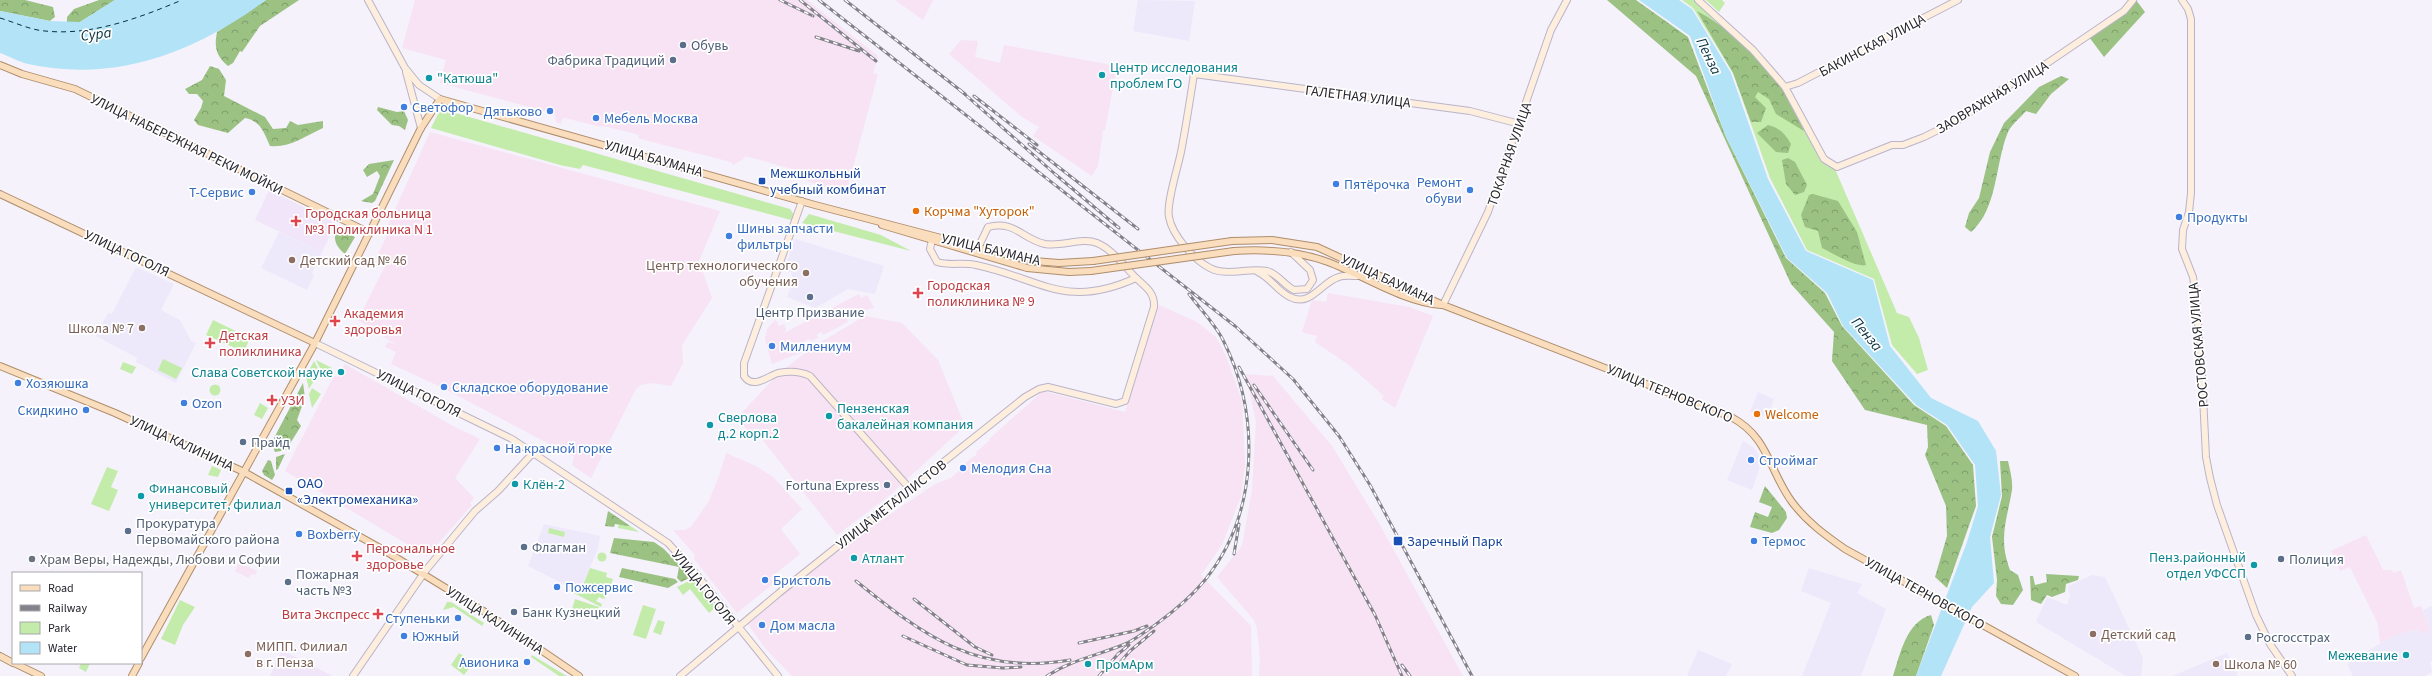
<svg xmlns="http://www.w3.org/2000/svg" width="2432" height="676" font-family="'Source Sans 3',sans-serif">
  <defs>
    <pattern id="forest-crowns" width="20" height="18" patternUnits="userSpaceOnUse"><rect width="20" height="18" fill="#9bc283"/><path d="M2 6a3 3 0 1 1 6 0M12 15a3 3 0 1 1 6 0" fill="none" stroke="#7e9d6c"/></pattern>
  </defs>
  <rect width="100%" height="100%" fill="#f5f2fc"/>
  <!-- built -->
  <g fill="#ede9fb">
    <path d="M1138,0L1195,1L1189,41L1133,31Z"/>
    <path d="M279,232L322,252L312,273L314,275L307,290L261,268Z"/>
    <path d="M795,239L884,266L875,294L848,289L815,308L787,297L793,281L791,272L784,270Z"/>
    <path d="M136,267L174,284L161,310L180,320L191,341L196,343L176,383L136,362L137,358L96,336L108,313L112,314Z"/>
    <path d="M1758,392L1774,399L1768,417L1750,412Z"/>
    <path d="M1743,441L1754,448L1760,458L1759,470L1752,490L1727,480Z"/>
    <path d="M544,524L600,536L598,549L579,592L528,566Z"/>
    <path d="M1809,568L1862,584L1857,593L1886,609L1861,676H1802L1831,603L1801,591Z"/>
    <path d="M2092,575L2105,577L2143,658L2141,676H2126L2036,622L2047,597L2067,605L2070,596L2068,586Z"/>
    <path d="M2432,606V661L2430,662L2432,672L2425,676H2353L2347,664L2365,652L2396,635L2419,629L2430,630L2423,610Z"/>
    <path d="M1698,650L1732,664L1726,676H1687Z"/>
    <path d="M2227,653L2238,676H2172Z"/>
  </g>
  <!-- industrial -->
  <g fill="#f7e3f3">
    <path d="M415,0H807L878,56L873,73L878,74L846,193L807,181L809,174L757,159L744,156L745,158L733,165L731,162L656,143L638,138L639,135L608,127L597,126L565,118L562,119L561,124L556,122L555,114L440,83L446,60L402,48Z"/>
    <path d="M895,0H933L923,20Z"/>
    <path d="M961,40L978,41L975,57L1000,63L1004,45L1117,66L1105,130H1103L1098,166L1092,176L1033,136L1039,127L1022,117L949,54Z"/>
    <path d="M430,132L720,211L699,261L712,298L682,345L683,363L671,386L653,383L641,385L636,389L591,478L572,465L574,457L445,389L391,364L396,352L385,347L388,342L396,345L358,320L387,262L377,257L391,226L388,225Z"/>
    <path d="M1328,293L1409,307L1433,316L1395,408L1382,399L1384,396L1349,365L1315,342L1317,336L1302,332L1312,300L1326,302Z"/>
    <path d="M859,294L861,298L867,295L874,308L862,311L847,319L848,322L823,335L822,332L817,334L818,338L811,341L809,339L804,341L807,347L800,353L772,364L765,339L767,329L774,321L776,320L779,326L784,324L786,330L784,333Z"/>
    <path d="M1159,305L1197,322L1216,337L1226,356L1242,401L1245,464L1241,496L1222,545L1201,575L1251,626L1252,676H792L765,648L747,623L851,541L935,484L951,478L960,470L959,468L977,454L976,452L990,440L989,439L1043,391L1125,412Z"/>
    <path d="M865,316L902,323L938,360L965,426L890,495L837,535L758,434L753,437L737,418L777,375L814,346Z"/>
    <path d="M345,364L453,426L480,439L455,478L474,498L470,503L472,505L427,556L285,471L334,376L337,377Z"/>
    <path d="M1246,374L1273,376L1332,446L1380,525L1463,676H1259L1260,659L1257,628L1254,620L1217,577L1242,546L1252,490L1256,422Z"/>
    <path d="M726,453L756,466L773,477L802,509L781,529L800,554L770,578L774,583L737,613L694,559L695,555L673,530H684L691,527L709,501L720,473Z"/>
    <path d="M2366,535L2383,570H2392L2393,573L2401,570L2414,608L2421,606L2430,630L2420,634L2418,629L2396,635L2380,643L2378,624L2350,567L2340,571L2331,551Z"/>
    <path d="M239,562L257,571L255,575L251,574L249,578L235,571Z"/>
  </g>
  <!-- medical -->
  <g fill="#f1e5f9">
    <path d="M269,190L336,223L322,252L255,220Z"/>
    <path d="M282,650L313,666L333,676H270Z"/>
  </g>
  <!-- green -->
  <g fill="#c3ebaa">
    <path d="M1682,0H1694L1756,57L1788,96L1820,160L1835,169L1897,313L1909,317L1919,338L1928,370L1917,374L1892,345L1874,279L1807,250L1770,178L1733,73L1693,8Z"/>
    <path d="M1706,0H1722L1725,3L1719,12Z"/>
    <path d="M445,110L790,209L794,215L791,220L583,165L580,169L560,165L431,128L439,112Z"/>
    <path d="M809,214L881,235L911,251L802,223Z"/>
    <path d="M213,320L250,338L244,352L206,335Z"/>
    <path d="M163,359L182,368L176,379L158,370Z"/>
    <path d="M316,360L332,368L329,374L321,370Z"/>
    <path d="M314,361L319,370L316,376L308,372Z"/>
    <path d="M123,362L136,367L132,374L120,369Z"/>
    <path d="M307,375L315,379L309,389L306,377Z"/>
    <circle cx="215" cy="390" r="5.5"/>
    <path d="M312,388L321,394L312,408L309,394Z"/>
    <path d="M260,403L268,408L262,419L254,415Z"/>
    <path d="M212,466L221,470L218,477L208,475Z"/>
    <path d="M107,467L118,471L111,487L118,490L109,511L91,504Z"/>
    <path d="M619,524L629,525L639,532L618,528Z"/>
    <path d="M549,528L565,532L564,537L548,533Z"/>
    <circle cx="602" cy="557" r="4.5"/>
    <path d="M590,568L607,573L606,577L613,579L611,585L604,583L602,589L609,591L604,599L599,597L596,601L602,604L601,607L570,591L571,588L580,592Z"/>
    <path d="M693,579L716,607L709,613L690,589L683,595L677,587Z"/>
    <path d="M575,599L599,607L595,617L572,609Z"/>
    <path d="M180,600L195,607L183,625L175,645L161,639Z"/>
    <path d="M447,602H451L484,623L482,626L454,607L443,610Z"/>
    <path d="M643,605L656,609L646,639L633,635Z"/>
    <path d="M658,620L665,622L661,635L653,632Z"/>
    <path d="M459,653L473,663L464,675L451,665Z"/>
    <path d="M532,655L565,675L567,676H559L531,657Z"/>
    <path d="M81,663H90L86,672L79,668Z"/>
  </g>
  <!-- forest -->
  <g fill="url(#forest-crowns)">
    <path d="M0,0H25L53,7L55,17L50,21L0,11Z"/>
    <path d="M99,0H115L80,22H67V17L74,9Z"/>
    <path d="M266,0H299L260,26L242,52L240,51L233,63L228,66C216,56 214,47 217,32Z"/>
    <path d="M1607,0H1636L1688,37L1726,137L1786,258L1825,293L1842,326L1914,405L1946,426L1973,465L1976,506L1947,588L1935,577L1947,536L1946,506L1925,455L1928,447L1927,425L1865,410L1832,361L1834,332L1791,284L1696,76Z"/>
    <path d="M2136,0L2145,12L2104,57L2089,37Z"/>
    <path d="M1697,11C1728,27 1766,62 1784,92C1792,105 1798,118 1804,131L1776,114L1769,99L1758,92L1755,97L1766,108L1761,122H1751L1733,73Z"/>
    <path d="M210,66L219,69L226,80L224,96L265,117L273,129L286,128L290,121L298,125L323,121V128C305,136 290,148 270,146C264,133 261,121 245,118L228,133L198,125L194,120L201,108L203,101L197,94H189L185,89L202,80Z"/>
    <path d="M2061,76L2069,79L2051,94L2036,114L2026,111C2021,117 2012,124 2008,132C1995,163 1998,209 1971,232L1965,227L1969,213L1979,198L1990,152L2004,123L2039,87Z"/>
    <path d="M378,107L397,112L404,111L408,120L405,130L399,126L392,125L377,110Z"/>
    <path d="M1768,125C1780,128 1785,134 1791,144L1788,153L1776,152L1757,133Z"/>
    <path d="M1788,158L1795,162L1807,185L1804,192L1795,195L1786,184L1782,160Z"/>
    <path d="M394,160L375,201L372,203L361,201L373,194L380,176L377,171L367,177L363,170L369,164Z"/>
    <path d="M1813,194L1838,201L1857,232L1866,265C1857,268 1832,253 1822,248L1818,231L1805,227L1801,215L1809,195Z"/>
    <path d="M338,228L355,237L345,254C337,248 331,238 338,228Z"/>
    <path d="M303,383L305,398L297,420L301,426L286,450L275,452L272,445L274,438Z"/>
    <path d="M285,454L278,469L276,470V457Z"/>
    <path d="M268,460L271,461L275,475L272,480L264,475L262,471Z"/>
    <path d="M2000,461H2008C2010,470 2013,481 2012,490C2007,520 1998,538 2010,570L2018,575L2023,590L2013,605L2001,604L1996,596L1997,580L1992,537L2002,496Z"/>
    <path d="M1765,486L1786,512L1787,518L1779,530L1772,533L1750,527L1755,512L1768,517L1772,507L1759,502Z"/>
    <path d="M608,511L629,525V526L615,524L614,527L605,526Z"/>
    <path d="M614,538L654,542L664,549L691,577L681,582L677,578L679,567L610,553Z"/>
    <path d="M622,568L675,579L678,582L668,588L619,577Z"/>
    <path d="M2046,574L2079,576L2078,580L2066,584L2065,592L2052,597L2047,595L2041,604L2031,600L2030,576H2033L2035,585L2047,582Z"/>
    <path d="M1931,615L1934,625L1916,676H1893C1900,655 1906,622 1931,615Z"/>
  </g>
  <!-- water -->
  <g fill="#b2e3f7">
    <path d="M115,0H266C195,52 117,83 28,64C19,62 9,56 0,53V11L50,21L80,22Z"/>
    <path d="M1639,0H1679L1692,9L1731,73L1768,179L1806,251L1873,280L1890,346L1931,398L1978,421L1996,451L2001,495L1990,537L1994,583L1972,607L1941,676H1916L1967,542L1978,506L1975,465L1947,425L1916,405L1843,326L1827,293L1787,258L1726,137L1690,36Z"/>
  </g>
  <g fill="none" stroke-linecap="round" stroke-linejoin="round">
    <!-- ferry -->
    <path stroke="#07313f" stroke-width="1" stroke-dasharray="5 4" stroke-linecap="butt" d="M0,18C14,22 30,30 45,31C92,36 139,18 182,0"/>
    <!-- secondary casing -->
    <g stroke="#bab4ca" stroke-width="8">
      <g id="secondary">
        <path d="M368,0L405,68L419,85L440,99"/>
        <path d="M1698,0L1753,50L1785,87L1824,159L1837,167L1892,145H1903L1924,137L1962,118L1996,93L2046,64L2124,11L2133,0"/>
        <path d="M2182,0L2188,9L2191,19V193L2189,212L2183,230L2182,249L2193,277L2196,297L2202,376L2206,457L2210,478L2217,505L2256,615L2270,644L2292,676"/>
        <path d="M406,72L421,128"/>
        <path d="M1785,87L1798,83L1958,0"/>
        <path d="M802,201L744,363V376C753,390 768,376 778,373C789,371 800,371 810,376L911,490"/>
        <path d="M978,248L988,227C1015,220 1022,239 1045,244C1062,247 1082,237 1097,243C1112,249 1125,267 1136,278"/>
        <path d="M1291,252L1310,270L1313,280L1307,289L1294,290C1284,285 1278,274 1267,271C1249,267 1227,277 1210,268C1194,260 1172,235 1169,217C1166,204 1178,167 1181,152C1186,126 1190,100 1194,74L1470,111L1520,124"/>
        <path d="M1258,272C1271,278 1277,291 1290,297C1311,308 1322,281 1339,277C1345,275 1352,276 1358,276"/>
        <path d="M1443,305L1488,212L1551,30L1567,0"/>
        <path d="M315,343L512,439L668,543L696,574L778,676"/>
        <path d="M353,676L426,570L475,511L498,491L533,453"/>
        <path d="M680,676L779,593L1025,397L1039,389L1048,387L1116,404L1125,401L1154,307C1155,293 1146,287 1136,278C1065,310 1042,279 976,265C963,262 950,266 937,262L930,249L932,240"/>
      </g>
    </g>
    <!-- primary casing -->
    <g stroke="#ae8e6d" stroke-width="8">
      <g id="primary">
        <path d="M0,65L22,74L75,89L370,233"/>
        <path d="M0,194L315,343"/>
        <path d="M882,225L1027,268L1069,272L1091,271"/>
        <path d="M1232,241L1272,240L1317,247L1443,305L1731,417C1769,437 1769,471 1792,502C1807,522 1825,535 1845,549L2075,676"/>
        <path d="M1234,251C1266,249 1298,251 1328,262C1363,275 1403,302 1441,305"/>
        <path d="M0,366L115,413L244,472L382,549L485,612L579,676"/>
        <path d="M0,656L13,663"/>
        <path d="M141,658L314,345L421,128L440,99L815,205L987,250L1034,261L1059,263L1093,261"/>
        <path d="M14,663L41,676"/>
        <path d="M132,676L139,663"/>
      </g>
    </g>
    <!-- secondary -->
    <use href="#secondary" stroke="#fdeedd" stroke-width="6"/>
    <!-- primary -->
    <use href="#primary" stroke="#faddbc" stroke-width="6"/>
    <!-- rail casing -->
    <g stroke="#83818a" stroke-width="3">
      <g id="rail">
        <path d="M780,0L813,16"/>
        <path d="M800,0L876,61"/>
        <path d="M819,0L1235,326L1293,379L1339,436L1370,485L1472,676"/>
        <path d="M845,0L965,94"/>
        <path d="M816,37L859,51"/>
        <path d="M960,90L1055,174L1119,228"/>
        <path d="M974,96L1037,145"/>
        <path d="M1029,144L1138,229"/>
        <path d="M1239,367L1375,615L1402,676"/>
        <path d="M1254,385L1313,470"/>
        <path d="M1234,554L1239,524"/>
        <path d="M856,581C924,636 977,676 1070,660"/>
        <path d="M914,599L975,647L992,655"/>
        <path d="M903,636L967,665L1003,668L1021,667"/>
        <path d="M1079,643L1134,631L1147,626"/>
        <path d="M1402,665L1410,676"/>
        <path d="M1116,667L1130,651L1154,631"/>
        <path d="M1047,676C1071,660 1099,655 1125,644C1135,640 1146,631 1155,625C1173,612 1191,597 1205,580C1259,513 1261,415 1223,340C1215,324 1200,309 1189,294"/>
        <path d="M1099,676L1118,654L1129,645"/>
      </g>
    </g>
    <!-- rail -->
    <use href="#rail" stroke="#fff" stroke-width="1.5" stroke-dasharray="4.5" stroke-linecap="butt"/>
    <!-- primary-bridge casing -->
    <g stroke="#ae8e6d" stroke-width="8" stroke-linecap="butt">
      <g id="primary-bridge">
        <path d="M1093,261L1232,241"/>
        <path d="M1091,271L1234,251"/>
      </g>
    </g>
    <!-- primary-bridge -->
    <use href="#primary-bridge" stroke="#faddbc" stroke-width="6"/>
  </g>
  <!-- markers -->
  <g fill="#5c6f8a" stroke="#fff" stroke-width="1.5">
    <circle cx="683" cy="45" r="4"/>
    <circle cx="673" cy="60" r="4"/>
    <circle cx="810" cy="297" r="4"/>
    <circle cx="243" cy="442" r="4"/>
    <circle cx="887" cy="485" r="4"/>
    <circle cx="128" cy="531" r="4"/>
    <circle cx="524" cy="547" r="4"/>
    <circle cx="2281" cy="559" r="4"/>
    <circle cx="288" cy="582" r="4"/>
    <circle cx="514" cy="612" r="4"/>
    <circle cx="2248" cy="637" r="4"/>
  </g>
  <g fill="#0f9aa8" stroke="#fff" stroke-width="1.5">
    <circle cx="1102" cy="75" r="4"/>
    <circle cx="429" cy="78" r="4"/>
    <circle cx="341" cy="372" r="4"/>
    <circle cx="829" cy="416" r="4"/>
    <circle cx="710" cy="425" r="4"/>
    <circle cx="515" cy="484" r="4"/>
    <circle cx="141" cy="496" r="4"/>
    <circle cx="854" cy="558" r="4"/>
    <circle cx="2254" cy="565" r="4"/>
    <circle cx="2406" cy="655" r="4"/>
    <circle cx="1088" cy="664" r="4"/>
  </g>
  <g fill="#3f7fe0" stroke="#fff" stroke-width="1.5">
    <circle cx="404" cy="107" r="4"/>
    <circle cx="550" cy="111" r="4"/>
    <circle cx="596" cy="118" r="4"/>
    <circle cx="1336" cy="184" r="4"/>
    <circle cx="1470" cy="190" r="4"/>
    <circle cx="252" cy="192" r="4"/>
    <circle cx="2179" cy="217" r="4"/>
    <circle cx="729" cy="236" r="4"/>
    <circle cx="772" cy="346" r="4"/>
    <circle cx="18" cy="383" r="4"/>
    <circle cx="444" cy="387" r="4"/>
    <circle cx="184" cy="403" r="4"/>
    <circle cx="86" cy="410" r="4"/>
    <circle cx="497" cy="448" r="4"/>
    <circle cx="1751" cy="460" r="4"/>
    <circle cx="963" cy="468" r="4"/>
    <circle cx="299" cy="534" r="4"/>
    <circle cx="1754" cy="541" r="4"/>
    <circle cx="765" cy="580" r="4"/>
    <circle cx="557" cy="587" r="4"/>
    <circle cx="458" cy="618" r="4"/>
    <circle cx="762" cy="625" r="4"/>
    <circle cx="404" cy="636" r="4"/>
    <circle cx="527" cy="662" r="4"/>
  </g>
  <g fill="#1a4fb4" stroke="#fff" stroke-width="1.5">
    <rect x="758" y="177" width="8" height="8" rx="2"/>
    <rect x="285" y="487" width="8" height="8" rx="2"/>
    <rect x="1393" y="536" width="10" height="10" rx="2"/>
  </g>
  <g fill="#e8710a" stroke="#fff" stroke-width="1.5">
    <circle cx="916" cy="211" r="4"/>
    <circle cx="1757" cy="414" r="4"/>
  </g>
  <g fill="#e0444e" stroke="#fff" stroke-width="1.5">
    <path d="M294 215h4v4h4v4h-4v4h-4v-4h-4v-4h4z"/>
    <path d="M916 287h4v4h4v4h-4v4h-4v-4h-4v-4h4z"/>
    <path d="M333 315h4v4h4v4h-4v4h-4v-4h-4v-4h4z"/>
    <path d="M208 337h4v4h4v4h-4v4h-4v-4h-4v-4h4z"/>
    <path d="M270 394h4v4h4v4h-4v4h-4v-4h-4v-4h4z"/>
    <path d="M355 550h4v4h4v4h-4v4h-4v-4h-4v-4h4z"/>
    <path d="M376 608h4v4h4v4h-4v4h-4v-4h-4v-4h4z"/>
  </g>
  <g fill="#8d6e63" stroke="#fff" stroke-width="1.5">
    <circle cx="292" cy="260" r="4"/>
    <circle cx="806" cy="273" r="4"/>
    <circle cx="142" cy="328" r="4"/>
    <circle cx="2093" cy="634" r="4"/>
    <circle cx="248" cy="654" r="4"/>
    <circle cx="2216" cy="664" r="4"/>
  </g>
  <circle fill="#6b7280" stroke="#fff" stroke-width="1.5" cx="32" cy="559" r="4"/>
  <g text-anchor="middle" stroke-width="3.5" stroke-linejoin="round" paint-order="stroke">
    <!-- service labels -->
    <g font-size="14" fill="#4e5e75" stroke="#fff" text-anchor="start">
      <text x="691" y="50">Обувь</text>
      <text x="665" y="65" text-anchor="end">Фабрика Традиций</text>
      <text x="810" y="317" text-anchor="middle">Центр Призвание</text>
      <text x="251" y="447">Прайд</text>
      <text x="879" y="490" text-anchor="end">Fortuna Express</text>
      <text x="136" y="528">Прокуратура<tspan x="136" dy="16">Первомайского района</tspan></text>
      <text x="532" y="552">Флагман</text>
      <text x="2289" y="564">Полиция</text>
      <text x="296" y="579">Пожарная<tspan x="296" dy="16">часть №3</tspan></text>
      <text x="522" y="617">Банк Кузнецкий</text>
      <text x="2256" y="642">Росгосстрах</text>
    </g>
    <!-- street labels -->
    <g font-size="14" fill="#27252d" stroke="#fff">
      <text transform="translate(1872 45) rotate(-28)" y="5">БАКИНСКАЯ УЛИЦА</text>
      <text transform="translate(1358 96) rotate(7)" y="5">ГАЛЕТНАЯ УЛИЦА</text>
      <text transform="translate(1992 97) rotate(-31)" y="5">ЗАОВРАЖНАЯ УЛИЦА</text>
      <text transform="translate(187 144) rotate(26)" y="5">УЛИЦА НАБЕРЕЖНАЯ РЕКИ МОЙКИ</text>
      <text transform="translate(1509 154) rotate(-71)" y="5">ТОКАРНАЯ УЛИЦА</text>
      <text transform="translate(654 158) rotate(16)" y="5">УЛИЦА БАУМАНА</text>
      <text transform="translate(991 249) rotate(13)" y="5">УЛИЦА БАУМАНА</text>
      <text transform="translate(127 253) rotate(25)" y="5">УЛИЦА ГОГОЛЯ</text>
      <text transform="translate(1388 279) rotate(25)" y="5">УЛИЦА БАУМАНА</text>
      <text transform="translate(2198 345) rotate(-95)" y="5">РОСТОВСКАЯ УЛИЦА</text>
      <text transform="translate(419 393) rotate(26)" y="5">УЛИЦА ГОГОЛЯ</text>
      <text transform="translate(1670 393) rotate(22)" y="5">УЛИЦА ТЕРНОВСКОГО</text>
      <text transform="translate(182 443) rotate(25)" y="5">УЛИЦА КАЛИНИНА</text>
      <text transform="translate(891 504) rotate(-38)" y="5">УЛИЦА МЕТАЛЛИСТОВ</text>
      <text transform="translate(704 587) rotate(51)" y="5">УЛИЦА ГОГОЛЯ</text>
      <text transform="translate(1925 593) rotate(29)" y="5">УЛИЦА ТЕРНОВСКОГО</text>
      <text transform="translate(495 620) rotate(33)" y="5">УЛИЦА КАЛИНИНА</text>
    </g>
    <!-- culture labels -->
    <g font-size="14" fill="#0d838f" stroke="#fff" text-anchor="start">
      <text x="1110" y="72">Центр исследования<tspan x="1110" dy="16">проблем ГО</tspan></text>
      <text x="437" y="83">"Катюша"</text>
      <text x="333" y="377" text-anchor="end">Слава Советской науке</text>
      <text x="837" y="413">Пензенская<tspan x="837" dy="16">бакалейная компания</tspan></text>
      <text x="718" y="422">Сверлова<tspan x="718" dy="16">д.2 корп.2</tspan></text>
      <text x="523" y="489">Клён-2</text>
      <text x="149" y="493">Финансовый<tspan x="149" dy="16">университет, филиал</tspan></text>
      <text x="2246" y="562" text-anchor="end">Пенз.районный<tspan x="2246" dy="16">отдел УФССП</tspan></text>
      <text x="862" y="563">Атлант</text>
      <text x="2398" y="660" text-anchor="end">Межевание</text>
      <text x="1096" y="669">ПромАрм</text>
    </g>
    <!-- shop labels -->
    <g font-size="14" fill="#366cbe" stroke="#fff" text-anchor="start">
      <text x="412" y="112">Светофор</text>
      <text x="542" y="116" text-anchor="end">Дятьково</text>
      <text x="604" y="123">Мебель Москва</text>
      <text x="1462" y="187" text-anchor="end">Ремонт<tspan x="1462" dy="16">обуви</tspan></text>
      <text x="1344" y="189">Пятёрочка</text>
      <text x="244" y="197" text-anchor="end">Т-Сервис</text>
      <text x="2187" y="222">Продукты</text>
      <text x="737" y="233">Шины запчасти<tspan x="737" dy="16">фильтры</tspan></text>
      <text x="780" y="351">Миллениум</text>
      <text x="26" y="388">Хозяюшка</text>
      <text x="452" y="392">Складское оборудование</text>
      <text x="192" y="408">Ozon</text>
      <text x="78" y="415" text-anchor="end">Скидкино</text>
      <text x="505" y="453">На красной горке</text>
      <text x="1759" y="465">Строймаг</text>
      <text x="971" y="473">Мелодия Сна</text>
      <text x="307" y="539">Boxberry</text>
      <text x="1762" y="546">Термос</text>
      <text x="773" y="585">Бристоль</text>
      <text x="565" y="592">Пожсервис</text>
      <text x="450" y="623" text-anchor="end">Ступеньки</text>
      <text x="770" y="630">Дом масла</text>
      <text x="412" y="641">Южный</text>
      <text x="519" y="667" text-anchor="end">Авионика</text>
    </g>
    <!-- transit labels -->
    <g font-size="14" fill="#164399" stroke="#fff" text-anchor="start">
      <text x="770" y="178">Межшкольный<tspan x="770" dy="16">учебный комбинат</tspan></text>
      <text x="297" y="488">ОАО<tspan x="297" dy="16">«Электромеханика»</tspan></text>
      <text x="1407" y="546">Заречный Парк</text>
    </g>
    <!-- food labels -->
    <g font-size="14" fill="#c56008" stroke="#fff" text-anchor="start">
      <text x="924" y="216">Корчма "Хуторок"</text>
      <text x="1765" y="419">Welcome</text>
    </g>
    <!-- health labels -->
    <g font-size="14" fill="#be3a42" stroke="#fff" text-anchor="start">
      <text x="305" y="218">Городская больница<tspan x="305" dy="16">№3 Поликлиника N 1</tspan></text>
      <text x="927" y="290">Городская<tspan x="927" dy="16">поликлиника № 9</tspan></text>
      <text x="344" y="318">Академия<tspan x="344" dy="16">здоровья</tspan></text>
      <text x="219" y="340">Детская<tspan x="219" dy="16">поликлиника</tspan></text>
      <text x="281" y="405">УЗИ</text>
      <text x="366" y="553">Персональное<tspan x="366" dy="16">здоровье</tspan></text>
      <text x="370" y="619" text-anchor="end">Вита Экспресс</text>
    </g>
    <!-- education labels -->
    <g font-size="14" fill="#785e54" stroke="#fff" text-anchor="start">
      <text x="300" y="265">Детский сад № 46</text>
      <text x="798" y="270" text-anchor="end">Центр технологического<tspan x="798" dy="16">обучения</tspan></text>
      <text x="134" y="333" text-anchor="end">Школа № 7</text>
      <text x="2101" y="639">Детский сад</text>
      <text x="256" y="651">МИПП. Филиал<tspan x="256" dy="16">в г. Пенза</tspan></text>
      <text x="2224" y="669">Школа № 60</text>
    </g>
    <!-- worship labels -->
    <g font-size="14" fill="#5b616d" stroke="#fff" text-anchor="start">
      <text x="40" y="564">Храм Веры, Надежды, Любови и Софии</text>
    </g>
    <!-- water labels -->
    <g font-size="15" font-style="italic" fill="#07313f" stroke="#fff">
      <text transform="translate(96 34) rotate(-7)" y="5">Сура</text>
      <text transform="translate(1709 56) rotate(64)" y="5">Пенза</text>
      <text transform="translate(1867 334) rotate(50)" y="5">Пенза</text>
    </g>
  </g>
  <!-- legend -->
  <rect x="12" y="572" width="130" height="92" fill="#ffffff" stroke="#a9a8ab"/>
  <rect x="20" y="585" width="20" height="6" fill="#faddbc" stroke="#a9a8ab"/>
  <text x="48" y="592" font-size="12" fill="#27252d">Road</text>
  <rect x="20" y="605" width="20" height="6" fill="#83818a" stroke="#a9a8ab"/>
  <text x="48" y="612" font-size="12" fill="#27252d">Railway</text>
  <rect x="20" y="622" width="20" height="12" fill="#c3ebaa" stroke="#a9a8ab"/>
  <text x="48" y="632" font-size="12" fill="#27252d">Park</text>
  <rect x="20" y="642" width="20" height="12" fill="#b2e3f7" stroke="#a9a8ab"/>
  <text x="48" y="652" font-size="12" fill="#27252d">Water</text>
</svg>
